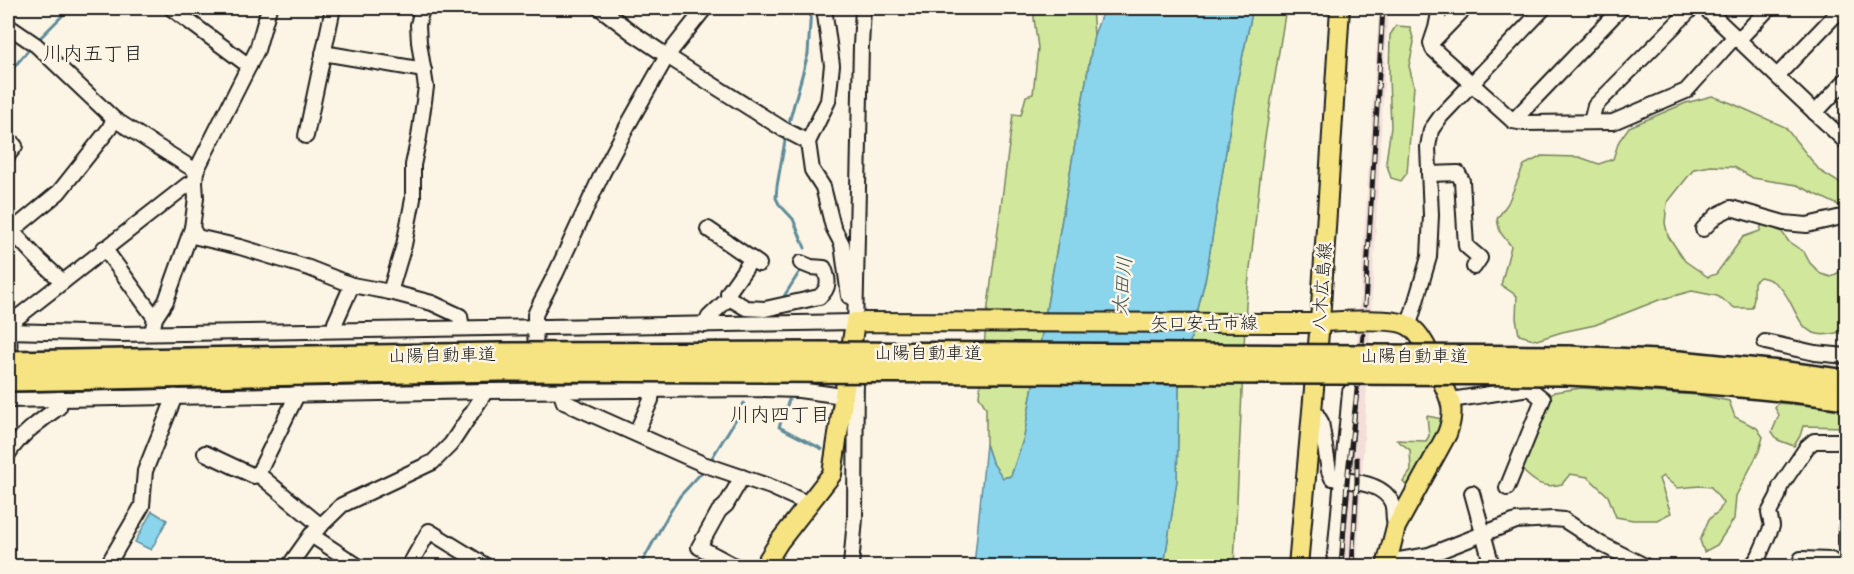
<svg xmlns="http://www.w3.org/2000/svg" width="1854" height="574" font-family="Kalam,'Klee One',sans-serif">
  <rect width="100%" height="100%" fill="#fcf5e5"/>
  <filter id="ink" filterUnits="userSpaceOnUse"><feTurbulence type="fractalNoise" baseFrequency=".0167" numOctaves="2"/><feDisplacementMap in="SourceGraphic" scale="12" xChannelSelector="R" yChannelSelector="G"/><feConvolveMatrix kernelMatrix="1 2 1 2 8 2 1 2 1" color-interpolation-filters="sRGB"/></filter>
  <g filter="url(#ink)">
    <!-- built -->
    <path fill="#f3deda" d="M1379,8H1388L1357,566H1336L1354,392Z"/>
    <!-- green -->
    <g fill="#d1e79c" stroke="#76825c" stroke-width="1.5">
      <path d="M1035,8H1092L1094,35L1024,437L1011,476L1002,478L992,462L986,444V408L979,396L988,306L1013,114L1021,115L1026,96L1033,94L1038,48L1034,18Z"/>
      <path d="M1253,8H1286L1264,144L1246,304L1234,566H1164L1177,480L1179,387L1206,276L1237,82Z"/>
      <path d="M1396,26L1410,27L1414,42L1409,66L1414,86L1407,173L1401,181L1391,178L1386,162L1391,127L1389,78L1390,35Z"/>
      <path d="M1712,96L1731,103L1785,127L1820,171L1843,185L1846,190V204L1840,206L1797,185L1753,178L1734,167L1711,166L1694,169L1667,203L1665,223L1668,236L1685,261L1708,277L1716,274L1743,237L1760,231L1762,222L1782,232L1789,242L1804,252L1810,263L1821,274L1831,277L1841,271C1847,258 1842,251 1846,240V330C1836,333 1824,337 1814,333C1791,325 1794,282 1760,277L1754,282V298L1752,308H1735L1717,296L1692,291L1659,300L1595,325L1562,332L1537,340L1519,335L1516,318L1517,296L1501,285L1511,246L1500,232L1497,219L1508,203L1524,165L1542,156L1579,157L1599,164L1613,159L1619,141L1629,127L1686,103Z"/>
      <path d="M1581,388L1699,395L1729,401L1735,417L1757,428L1763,437L1759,451L1736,496L1734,519L1717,545L1704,552L1700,540L1709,519L1719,511L1723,503L1711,487L1700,486L1677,488L1663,476L1659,479L1671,513L1657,520H1633L1616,517L1608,496L1588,477L1570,474L1562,484C1543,489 1535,483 1521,469L1544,403L1554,392Z"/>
      <path d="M1778,403L1813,406L1846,411V427L1803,426L1800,436L1794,446L1778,440L1772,432L1779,415L1775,408Z"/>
      <path d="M1427,416L1443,419V425L1410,490L1403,482L1411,471L1410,450L1397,440L1426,441L1429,436Z"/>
    </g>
    <!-- water -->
    <g fill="#8bd5ec" stroke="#5f8b99" stroke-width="1.5">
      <path d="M1104,8H1253L1237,82L1206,276L1179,387L1177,480L1164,566H974L986,444L992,462L1003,478L1011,476L1024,437L1094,35Z"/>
      <path d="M152,511L167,520L151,550L135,542Z"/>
    </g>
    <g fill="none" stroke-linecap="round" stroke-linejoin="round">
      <!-- stream -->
      <g stroke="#5f8b99" stroke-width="3">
        <path d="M38,40L70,8"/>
        <path d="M8,74L31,47"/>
        <path d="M788,126L808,54L811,8"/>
        <path d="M786,135L777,186L776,198L779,204L793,219L805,248"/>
        <path d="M781,301L802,268"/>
        <path d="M789,400L779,427L822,449"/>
        <path d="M710,461L736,419L744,403"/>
        <path d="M640,566L667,517L680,496L704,470"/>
      </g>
      <!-- minor casing -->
      <g stroke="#1c1c1c" stroke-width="18">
        <g id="minor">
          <path d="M171,8L249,66"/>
          <path d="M600,8L634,34L667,56L783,129L808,142"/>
          <path d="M824,8L832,65L828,101L808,142L812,170L823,187L833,227L842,244L849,296"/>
          <path d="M1440,8L1436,28L1431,43L1433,49L1513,121L1524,123L1613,122L1686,91L1730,42L1744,34L1769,8"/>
          <path d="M1705,8L1846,142"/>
          <path d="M8,26L36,45L114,119L196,171"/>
          <path d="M1434,40L1465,8"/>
          <path d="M323,53L424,70"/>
          <path d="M1777,76L1842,8"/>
          <path d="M1815,113L1846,80"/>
          <path d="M1513,121L1621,8"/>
          <path d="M1591,122L1595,106L1692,8"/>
          <path d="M306,136L333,8"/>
          <path d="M8,138L15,146L8,155"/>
          <path d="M1429,174L1458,173L1462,181L1466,246L1480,258L1474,267"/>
          <path d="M8,227L40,261L63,282"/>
          <path d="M192,228L197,237L240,247L309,268L352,285L390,292L432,303L460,316L462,328"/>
          <path d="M708,229L759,264"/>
          <path d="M1703,229L1717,215L1731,208L1784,223L1807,225L1846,216"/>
          <path d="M8,234L59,192L109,129L114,119"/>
          <path d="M104,248L155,318"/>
          <path d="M390,292L404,245L413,199V165L419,137L426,87L419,42L418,25L422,8"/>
          <path d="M729,298L728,293L752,259"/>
          <path d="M705,325L709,317L729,298L746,308L765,309L819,297C830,288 829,280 824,268L811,267L801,263"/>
          <path d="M1409,325L1429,257L1431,215L1428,147L1431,130L1441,116L1544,8"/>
          <path d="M335,330V323L352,285"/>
          <path d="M8,331L120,334L855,322"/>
          <path d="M855,331L861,46L863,8"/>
          <path d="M152,333L155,318L166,301L192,228L196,198L195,182L196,171L257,50L269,8"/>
          <path d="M1765,342L1815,353L1846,356"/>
          <path d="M536,362L535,315L540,304L556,273L602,174L629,123L667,56L705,8"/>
          <path d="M10,370L9,324L187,185L195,182"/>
          <path d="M560,391L564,402L703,464L771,487L809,504"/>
          <path d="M296,393L295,399L258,474L321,526"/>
          <path d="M8,400L486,391L764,389L799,390L843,396"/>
          <path d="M1451,400L1529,388L1543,399L1507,488"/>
          <path d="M1312,407L1321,422L1329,471L1332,478C1352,482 1383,482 1392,503C1395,511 1392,519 1396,527"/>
          <path d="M636,433L651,400L653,382"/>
          <path d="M205,453L254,476L258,474"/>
          <path d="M8,454C21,434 40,421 59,407L61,398"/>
          <path d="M1472,493L1492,566"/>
          <path d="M1846,529V543"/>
          <path d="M311,535L358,566"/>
          <path d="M1801,559L1831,560L1837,566"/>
          <path d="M1387,562L1429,555L1516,521L1553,519L1564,520L1601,544L1645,566"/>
          <path d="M107,566L142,506L145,471L175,396"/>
          <path d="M289,566L311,535L342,505L433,462L451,444L486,391"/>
          <path d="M409,566L429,531L486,566"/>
          <path d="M735,566L699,547L719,511L726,505L742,477"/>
          <path d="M851,566L855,518L856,365"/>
          <path d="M1334,566L1350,392"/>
          <path d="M1752,566L1759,556L1772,526L1769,513L1778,496L1780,487L1807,447L1814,441H1846"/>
        </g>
      </g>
      <!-- major casing -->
      <g stroke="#1c1c1c" stroke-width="22">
        <g id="major">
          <path d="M764,566L779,542L832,474L855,322L1307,323C1327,322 1394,316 1409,326C1424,335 1433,362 1440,377C1451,400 1456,410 1447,434L1396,527L1386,566"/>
          <path d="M1298,566L1320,322L1340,8"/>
        </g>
      </g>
      <!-- highway casing -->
      <g stroke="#1c1c1c" stroke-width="26">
        <g id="highway">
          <path d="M1568,357L1679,362L1779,372L1846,381"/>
          <path d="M1567,374C1661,379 1753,385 1846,398"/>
        </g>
      </g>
      <!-- minor -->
      <use href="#minor" stroke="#fcf5e5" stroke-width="14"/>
      <!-- major -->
      <use href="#major" stroke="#f6e381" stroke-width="18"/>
      <!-- highway -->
      <use href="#highway" stroke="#f6e381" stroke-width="21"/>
      <!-- rail casing -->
      <g stroke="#1c1c1c" stroke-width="5">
        <g id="rail">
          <path d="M1365,305L1383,8"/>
          <path d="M1341,566L1347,482L1363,335"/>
          <path d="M1352,566L1357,482V459"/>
        </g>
      </g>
      <!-- rail -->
      <use href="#rail" stroke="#fcf5e5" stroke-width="3" stroke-dasharray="9" stroke-linecap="butt"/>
      <!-- highway-bridge casing -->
      <g stroke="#1c1c1c" stroke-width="26" stroke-linecap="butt">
        <g id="highway-bridge">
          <path d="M8,362L501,354L816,353L1568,357"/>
          <path d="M8,380L501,370L1567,374"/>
        </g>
      </g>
      <!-- highway-bridge -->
      <use href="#highway-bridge" stroke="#f6e381" stroke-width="21"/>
    </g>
  </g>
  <g text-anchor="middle" stroke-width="5" stroke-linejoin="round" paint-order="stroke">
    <!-- street labels -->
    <g font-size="18" fill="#1c1c1c" stroke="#fcf5e5">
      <text transform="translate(1322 287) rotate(-86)" y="6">八木広島線</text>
      <text x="1204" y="329">矢口安古市線</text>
      <text x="928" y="359">山陽自動車道</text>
      <text transform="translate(442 355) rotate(-1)" y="6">山陽自動車道</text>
      <text x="1414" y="362">山陽自動車道</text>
    </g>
    <!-- neighbourhood labels -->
    <g font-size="20" fill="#1c1c1c" stroke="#fcf5e5">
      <text x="93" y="60">川内五丁目</text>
      <text x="780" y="421">川内四丁目</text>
    </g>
    <!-- water labels -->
    <g font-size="20" font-style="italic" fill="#3d545a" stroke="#fcf5e5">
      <text transform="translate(1122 286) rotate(-85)" y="7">太田川</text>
    </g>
  </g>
  <!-- margin -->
  <rect width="1854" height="574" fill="none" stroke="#fcf5e5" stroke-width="30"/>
  <rect x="15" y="15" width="1824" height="544" fill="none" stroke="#1c1c1c" stroke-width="2" filter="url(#ink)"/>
</svg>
